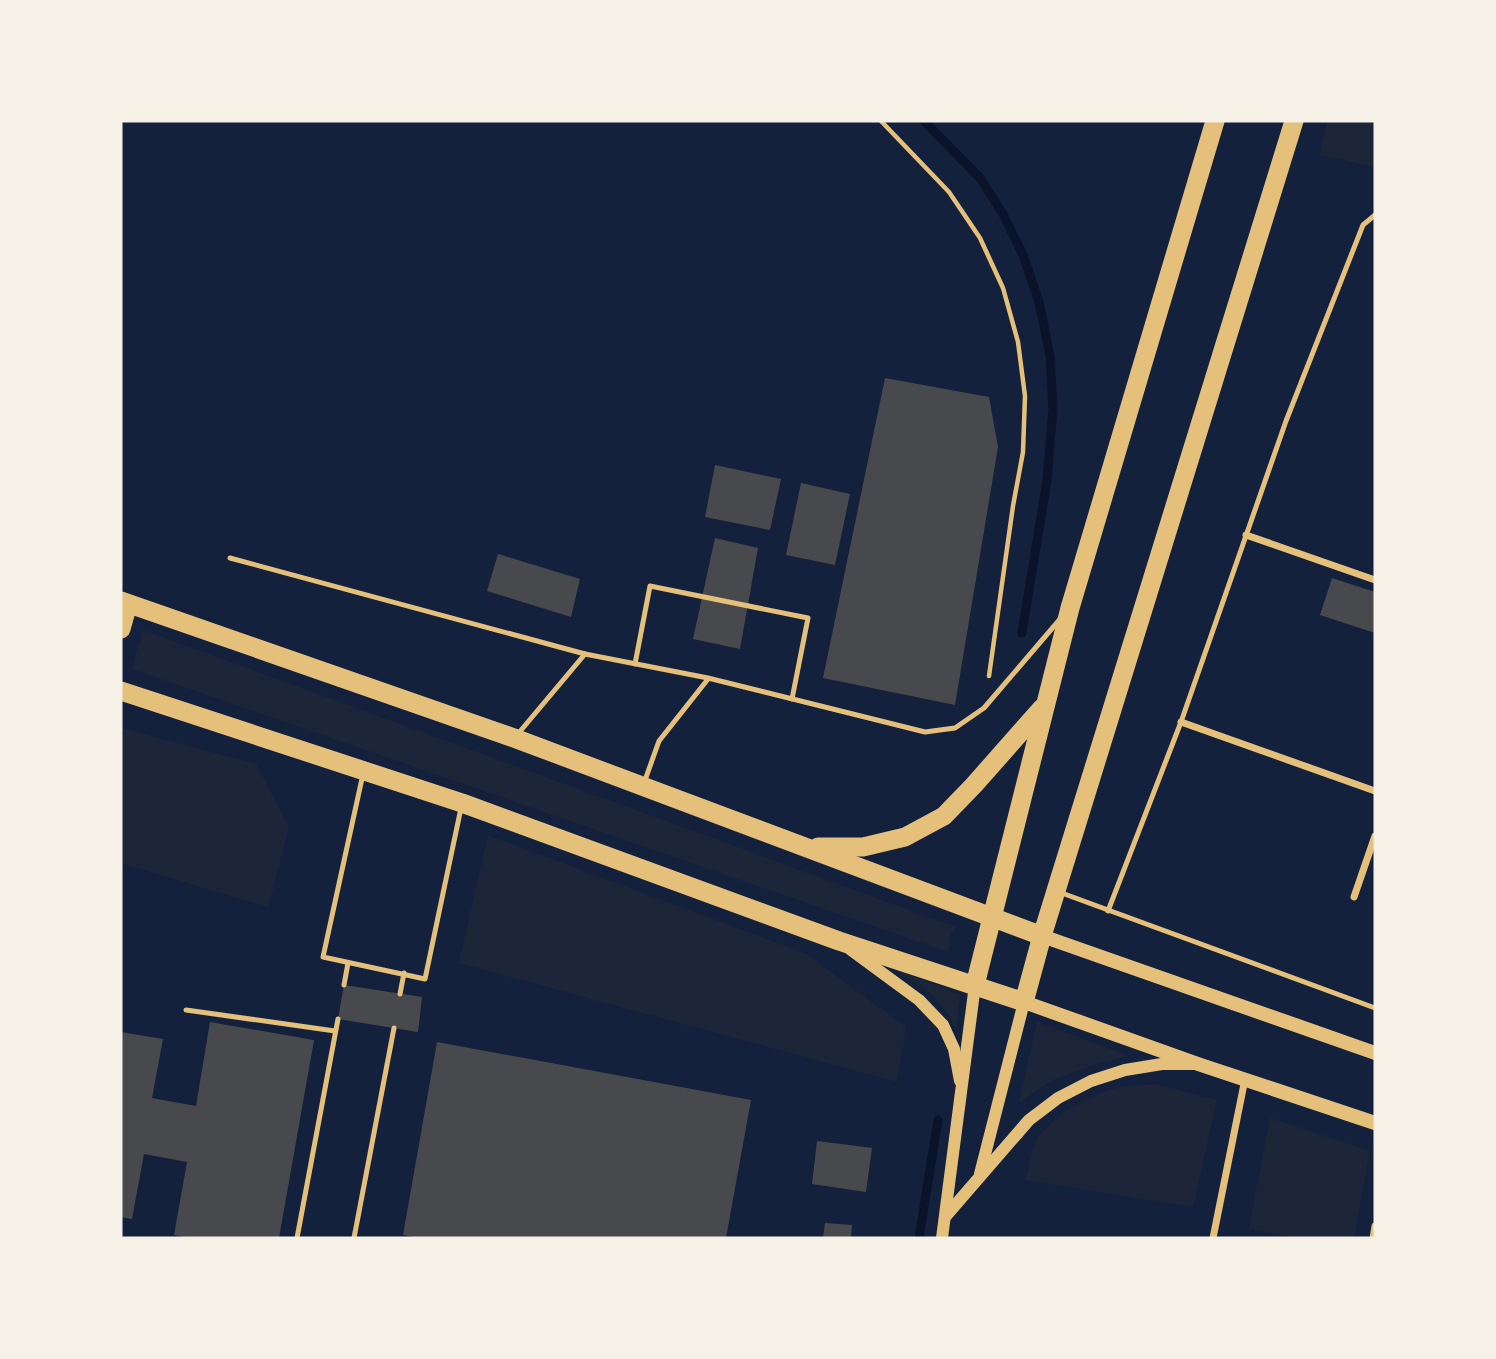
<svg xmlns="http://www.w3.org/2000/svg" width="1496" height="1359" font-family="Lato,sans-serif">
  <rect width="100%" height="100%" fill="#14213d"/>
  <!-- green -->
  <g fill="#1d2539">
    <path d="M1328,121H1375V167L1319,155Z"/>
    <path d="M143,630L956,927L951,934L948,952L132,669Z"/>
    <path d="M121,728L256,764L289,827L268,907L121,863Z"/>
    <path d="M488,835L807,954L906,1027L897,1082L459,963Z"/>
    <path d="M892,968L960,995L956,1031C946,1000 919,984 892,968Z"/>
    <path d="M1037,1022H1038L1129,1056L1096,1064L1052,1080L1019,1103Z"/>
    <path d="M1156,1084L1217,1100L1193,1207L1025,1180C1029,1168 1032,1147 1038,1138C1059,1110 1094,1091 1128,1086C1137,1084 1146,1085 1156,1084Z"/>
    <path d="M1270,1118L1370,1151L1354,1238H1298L1249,1229Z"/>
  </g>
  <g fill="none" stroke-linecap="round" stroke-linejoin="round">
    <!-- stream -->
    <g stroke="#0b132b" stroke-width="9">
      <path d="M924,121L980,178L1003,214L1023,255L1039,302L1050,356L1053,409L1047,480L1022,633"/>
      <path d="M919,1238L938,1120"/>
    </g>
  </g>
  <!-- building -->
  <g fill="#48494c">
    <path d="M885,378L989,397L998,447L955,705L823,678Z"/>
    <path d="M715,465L781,479L770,530L705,517Z"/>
    <path d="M801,483L850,494L835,565L786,555Z"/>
    <path d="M715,538L758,548L740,649L693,639Z"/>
    <path d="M498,554L580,579L571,617L487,591Z"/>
    <path d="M1332,578L1375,592V633L1320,615Z"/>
    <path d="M344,985L422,997L418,1032L338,1019Z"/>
    <path d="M210,1022L314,1040L279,1238H191L174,1235L187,1162L144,1154L132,1219L121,1217V1032L163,1039L152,1098L196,1106Z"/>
    <path d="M437,1042L751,1100L726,1238H419L403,1235Z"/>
    <path d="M817,1141L872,1148L866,1192L812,1184Z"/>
    <path d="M825,1223L852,1225L851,1238H823Z"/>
  </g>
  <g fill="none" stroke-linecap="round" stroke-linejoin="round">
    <!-- path -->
    <path stroke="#e5c07b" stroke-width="4.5" d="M881,121L949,192L980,238L1003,288L1018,342L1025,396L1023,452L1013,506L989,676"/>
    <!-- service -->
    <g stroke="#e5c07b" stroke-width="5">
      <path d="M230,558L585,654L708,678L925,732L955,728L984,708L1061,618"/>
      <path d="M635,664L650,586L808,618L792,699"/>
      <path d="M517,735L585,654"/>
      <path d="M363,774L323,957L425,979L461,808"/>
      <path d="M644,783L659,741L708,679"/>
      <path d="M1059,892L1375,1008"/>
      <path d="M1108,911L1181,722L1286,421L1363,225L1375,215"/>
      <path d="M344,985L348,963"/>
      <path d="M400,994L404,973"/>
      <path d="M186,1010L335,1031"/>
      <path d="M297,1238L338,1019"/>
      <path d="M354,1238L394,1028"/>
    </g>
    <!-- minor -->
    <g stroke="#e5c07b" stroke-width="7">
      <path d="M1246,535L1375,580"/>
      <path d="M1181,722L1375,791"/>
      <path d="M1354,897L1375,836"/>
      <path d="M1213,1238L1245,1079"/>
      <path d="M1373,1238L1375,1226"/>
    </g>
    <!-- tertiary -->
    <g stroke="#e5c07b" stroke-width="12">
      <path d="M851,950L919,1000L943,1025L954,1049L960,1081"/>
      <path d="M980,1174L1024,1002"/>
      <path d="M945,1217L1029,1120L1058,1098L1091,1081L1125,1070L1162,1064H1195"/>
      <path d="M942,1238L975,985"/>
    </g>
    <!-- secondary -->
    <g stroke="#e5c07b" stroke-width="14">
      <path d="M1042,936L1375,1053"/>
      <path d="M1024,1002L1198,1064L1375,1123"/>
    </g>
    <!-- trunk -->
    <g stroke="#e5c07b" stroke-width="19">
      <path d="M121,601L514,738L1042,936"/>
      <path d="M121,629L128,604"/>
      <path d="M121,691L462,803L839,941L1024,1002L1042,936L1294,121"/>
      <path d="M818,847H863L905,837L944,816L974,785L1042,708"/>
      <path d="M975,985L1070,608L1215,121"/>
    </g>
  </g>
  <!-- border -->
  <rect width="1496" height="1359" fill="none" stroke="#f6f1e7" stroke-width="245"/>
</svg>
